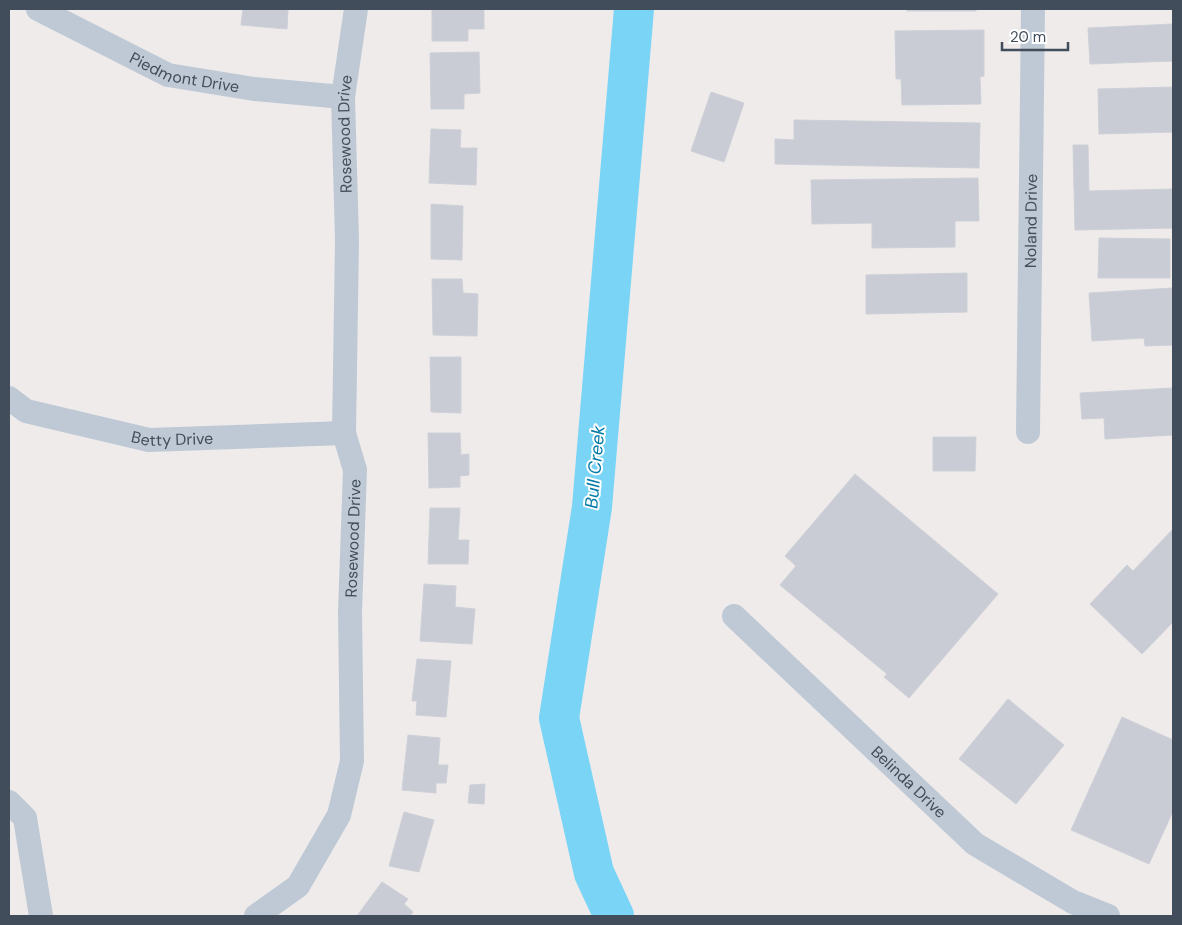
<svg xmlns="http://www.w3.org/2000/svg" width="1182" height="925" font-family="'DM Sans',sans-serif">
  <rect width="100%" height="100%" fill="#eeebea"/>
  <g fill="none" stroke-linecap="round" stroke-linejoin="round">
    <!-- river -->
    <path stroke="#79d4f6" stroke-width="40" d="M614,916L594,873L559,718L592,507L634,9"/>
  </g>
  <!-- building -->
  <g fill="#c9ccd4" stroke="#ced0d8">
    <path d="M243,9H288L287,29L241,25Z"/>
    <path d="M432,9H484V29H468V41H432Z"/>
    <rect x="907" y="9" width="69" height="2"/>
    <path d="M1173,24V61L1090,64L1088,28Z"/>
    <path d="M984,30V76L980,77L981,104L902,105L901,79H896L895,31Z"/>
    <path d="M479,52L480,93L464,94V109H431L430,53Z"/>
    <path d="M1173,87V132L1099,134L1098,89Z"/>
    <path d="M711,92L744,103L724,162L691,151Z"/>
    <path d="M794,120L980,123L979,168L775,164V139L794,140Z"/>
    <path d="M431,129L461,130L460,148H477L476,185L429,183Z"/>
    <path d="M1073,145H1088L1089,191L1173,189V228L1075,230Z"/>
    <path d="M978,178L979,221H955V247L872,248V223L812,224L811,180Z"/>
    <path d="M431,204L463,206L462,260L431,259Z"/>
    <path d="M1099,238L1170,239V278H1098Z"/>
    <path d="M967,273V312L866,314V275Z"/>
    <path d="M432,279H462L463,293L478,294L477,336L433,335Z"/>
    <path d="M1173,288V345L1145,346L1144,338L1092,341L1089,293Z"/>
    <path d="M430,357H461V413L431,412Z"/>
    <path d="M1173,388V435L1105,439L1104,418L1082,419L1080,393Z"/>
    <path d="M428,433H460L461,455L469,454V475L460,476V487L429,488Z"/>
    <path d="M933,437H976L975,471H933Z"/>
    <path d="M855,474L998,594L909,698L884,677L887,674L780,585L796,566L785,556Z"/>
    <path d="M430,508H460L458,540H469L468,564H428Z"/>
    <path d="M1173,529V622L1142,654L1090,604L1127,565L1133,571Z"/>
    <path d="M424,584L456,586L455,607L475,609L472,644L420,641Z"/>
    <path d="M417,659L451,661L446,717L416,715L417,701H412Z"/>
    <path d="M1008,699L1064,745L1016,804L959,759Z"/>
    <path d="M1122,717L1173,740V811L1149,864L1071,830Z"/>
    <path d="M408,735L440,738L438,765H448L446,783H436V793L402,790Z"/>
    <path d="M485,784L484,804L468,803L470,785Z"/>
    <path d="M404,812L434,820L419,872L389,866Z"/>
    <path d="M382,882L408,899L404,904L413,912L410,916H357Z"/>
  </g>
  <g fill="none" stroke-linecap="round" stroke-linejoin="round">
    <!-- minor -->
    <g stroke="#bfc9d5" stroke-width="24">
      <path id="s1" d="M38,9L168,75L254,89L343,97"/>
      <path id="s2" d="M9,398L26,411L149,440L344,433"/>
      <path id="s3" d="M1028,432L1033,9"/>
      <path id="s4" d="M734,616L975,844L1073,902L1108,916"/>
      <path d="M9,802L25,818L41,916"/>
      <path id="s5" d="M256,916L298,886L339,815L352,761L350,612L355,470L344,433L347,241L343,97L356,9"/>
    </g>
  </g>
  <g text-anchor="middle" stroke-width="4" stroke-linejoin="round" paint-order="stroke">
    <!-- street labels -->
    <g font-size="16" fill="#414d5a" stroke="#fff">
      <text dy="6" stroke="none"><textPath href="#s1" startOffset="161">Piedmont Drive</textPath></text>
      <text dy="6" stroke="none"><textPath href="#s5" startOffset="818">Rosewood Drive</textPath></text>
      <text dy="6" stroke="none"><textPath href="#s3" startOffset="211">Noland Drive</textPath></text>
      <text dy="6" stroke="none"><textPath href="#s2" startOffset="171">Betty Drive</textPath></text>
      <text dy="6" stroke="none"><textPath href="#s5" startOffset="412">Rosewood Drive</textPath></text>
      <text dy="6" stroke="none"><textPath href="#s4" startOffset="241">Belinda Drive</textPath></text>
    </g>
    <!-- water labels -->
    <g font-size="18" font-style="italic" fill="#017aa7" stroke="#fff">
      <text transform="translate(595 467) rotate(-85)" y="6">Bull Creek</text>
    </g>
  </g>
  <!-- border -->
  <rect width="1182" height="925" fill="none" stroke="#414d5a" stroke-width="20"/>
  <!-- scale -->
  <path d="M1002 42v8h66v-8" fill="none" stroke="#414d5a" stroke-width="2.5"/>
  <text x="1010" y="42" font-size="15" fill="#414d5a" stroke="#ffffff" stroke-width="4" paint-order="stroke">20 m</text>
</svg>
